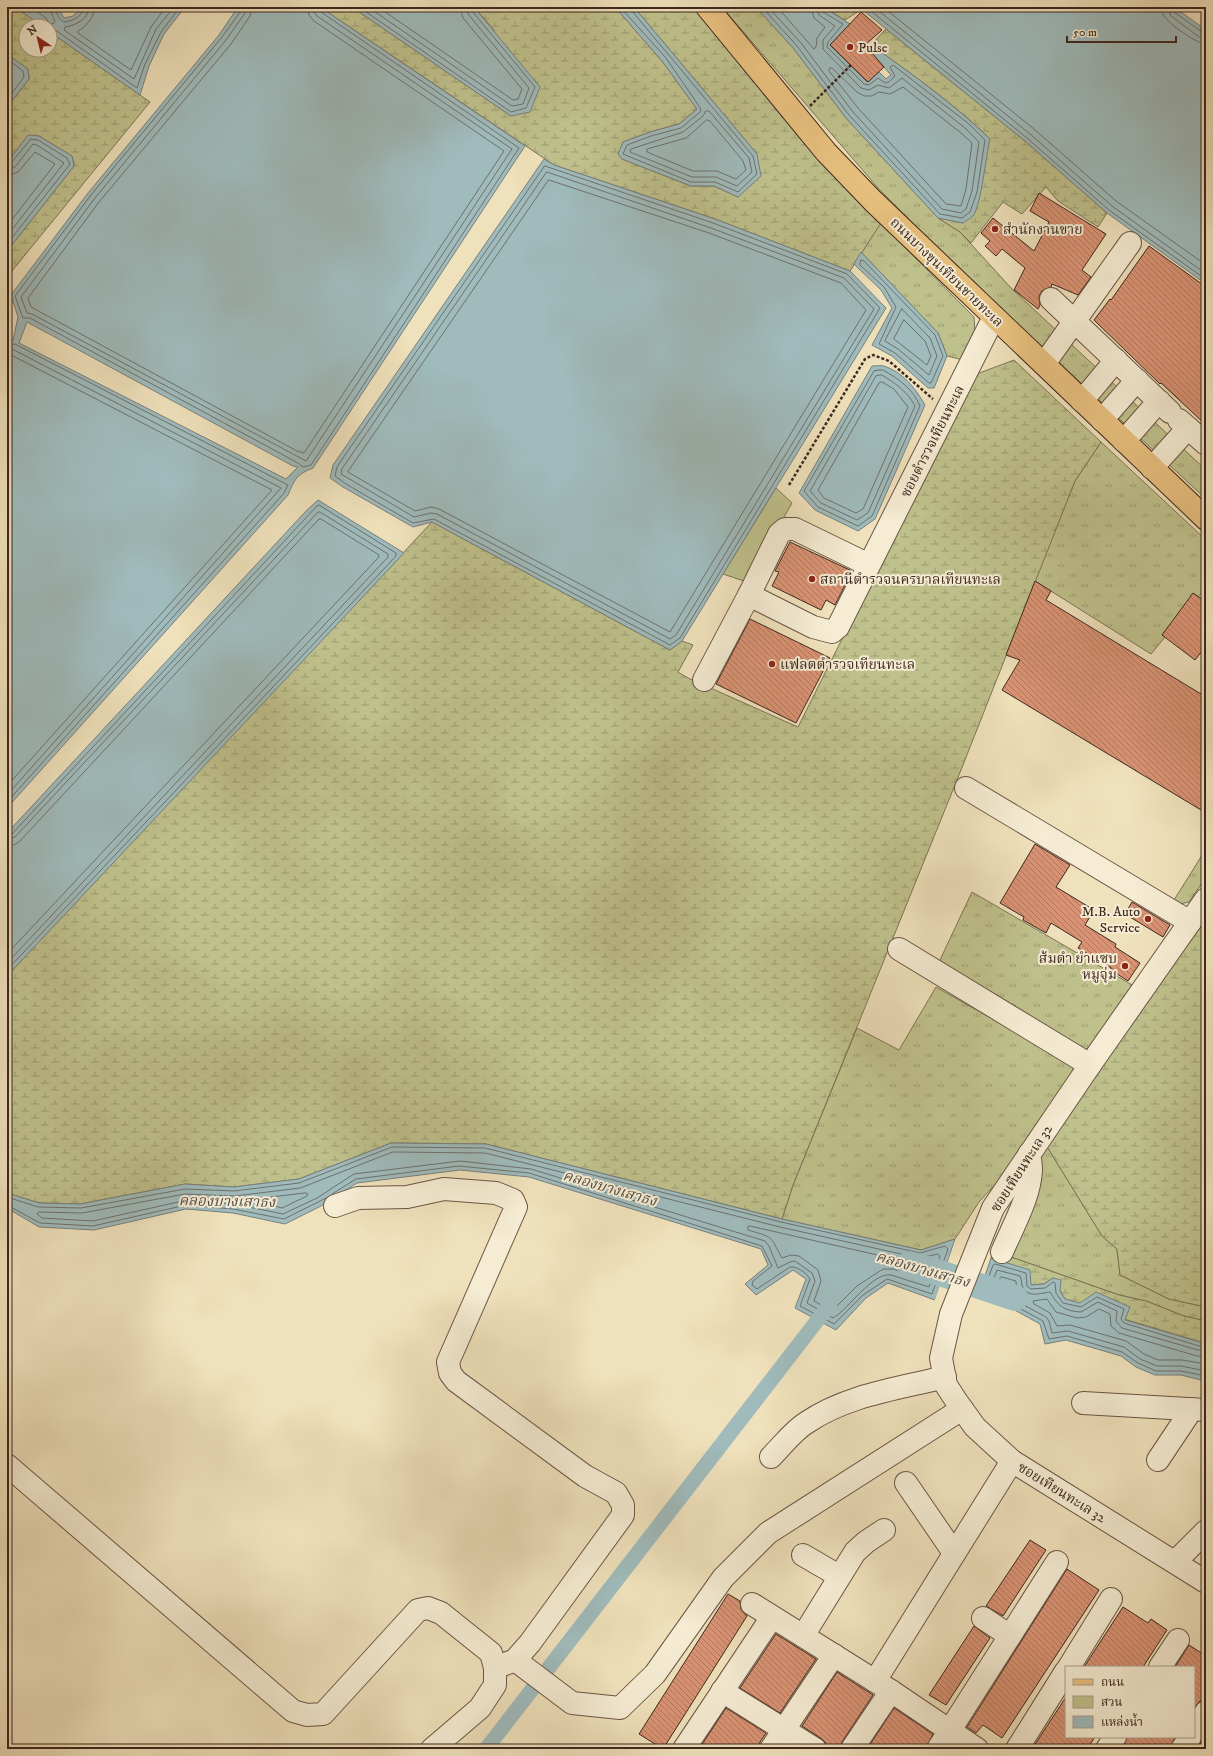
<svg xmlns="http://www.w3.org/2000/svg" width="1213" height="1756" font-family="'IM FELL DW Pica','Noto Serif Thai',serif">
  <defs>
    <pattern id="grass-tufts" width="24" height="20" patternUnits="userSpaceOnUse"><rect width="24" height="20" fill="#bfc18c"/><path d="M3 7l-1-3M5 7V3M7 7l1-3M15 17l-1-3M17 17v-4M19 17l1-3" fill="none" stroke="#9c9d72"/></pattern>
    <pattern id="wetland-marsh" width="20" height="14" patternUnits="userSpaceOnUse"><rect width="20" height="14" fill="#bfc18c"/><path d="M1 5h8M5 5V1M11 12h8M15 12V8" fill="none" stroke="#9c9d72"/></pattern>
    <pattern id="building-back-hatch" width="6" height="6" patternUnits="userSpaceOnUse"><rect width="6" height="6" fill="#d99374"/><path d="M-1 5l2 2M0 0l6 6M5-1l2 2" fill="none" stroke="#b1785f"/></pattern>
  </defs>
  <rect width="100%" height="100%" fill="#efe1bb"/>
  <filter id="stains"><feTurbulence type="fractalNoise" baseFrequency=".005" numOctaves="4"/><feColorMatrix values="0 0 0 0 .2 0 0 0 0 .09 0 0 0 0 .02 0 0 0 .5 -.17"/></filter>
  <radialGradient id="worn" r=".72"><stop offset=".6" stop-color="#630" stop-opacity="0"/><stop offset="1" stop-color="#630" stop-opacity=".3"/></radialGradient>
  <!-- grass -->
  <g fill="url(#grass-tufts)" stroke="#7e7456">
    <path d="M722,7H756L794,49L846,118L938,218L960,232L1012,289L1206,470V499L957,268L878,188Z"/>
    <path d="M881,223L974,317L975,333L963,360L947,356L938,333L861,252Z"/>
    <path d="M1101,442L1206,540V594L1203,591L1151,654L1035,581L1075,481Z"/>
    <path d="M1206,849V877L1189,902L1180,904L1174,900Z"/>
    <path d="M972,892L1134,986L1095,1042L1084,1051L939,962Z"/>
    <path d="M936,987L1072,1064L1074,1072L1012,1166L979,1202L955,1239L921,1250L782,1219L793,1185L857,1028L899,1050Z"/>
    <path d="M1046,1145L1102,1236L1117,1249L1120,1275L1169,1299L1206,1307V1321L1184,1316L1146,1301L1119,1295L994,1251Z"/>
  </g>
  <!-- wetland -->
  <g fill="url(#wetland-marsh)" stroke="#7e7456">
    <path d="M7,7H15L42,26H26V50H50V32L150,102L7,277V251L74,166L72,156L39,136H28L7,163V107L29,79L28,69L7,54Z"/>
    <path d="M320,7H352L511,116L494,30L474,7H615L662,61L697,109L679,124L650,132L623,142L619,154L622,159L691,186H714L738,197L757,154L634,7H700L881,223L850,271L715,219L554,165Z"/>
    <path d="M823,7H859L862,9L845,20Z"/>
    <path d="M886,29L1025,141L1107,213L1098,227L1058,201L1046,187L1022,214L1003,202L971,243L960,232L938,218L963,223L985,157L990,139C954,104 912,74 871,45Z"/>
    <path d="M1014,360L1101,442L1075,481L961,770L793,1185L782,1219L486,1144L391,1143L299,1179L234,1187L185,1184L80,1204L39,1203L7,1193V976L432,522L670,650L682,641L693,645L678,672L688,678L798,727L974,375Z"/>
    <path d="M1206,919V1307L1169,1299L1120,1275L1117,1249L1102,1236L1046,1145Z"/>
    <path d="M994,1251L1119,1295L1146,1301L1184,1316L1206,1321V1339L1201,1342L1124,1319L1065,1299L1053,1278L1044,1284L1031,1285L991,1258Z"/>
  </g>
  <!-- green -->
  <path fill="#bfc18c" stroke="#7e7456" d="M776,488L792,503L747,582L723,574Z"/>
  <!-- water -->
  <g fill="#9fbbbc" stroke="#78807d" fill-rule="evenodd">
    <path d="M15,7H61L59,9L64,18L73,16L81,7H185L164,34L149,66L140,95L50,32V26H42Z"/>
    <path d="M238,7H320L525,146L313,468C297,474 294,480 288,495L7,808V342L13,340L18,317L11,295L88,193L219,35ZM27,322L293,466L298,467L286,479L19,343Z"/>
    <path d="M352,7H474L540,87L530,112L511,116Z"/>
    <path d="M615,7H634L757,154L761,176L738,197L714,186H691L622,159L618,154L623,142L650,132L679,124L697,109L662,61Z"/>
    <path d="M756,7H823L850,24L830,45L867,82L879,72L886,79L891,75L868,49L871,45C912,74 954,104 990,139C986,155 981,206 973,216C970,219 966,221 963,223L938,218L846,118L794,49Z"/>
    <path d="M859,7H1174L1206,30V278L1203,282L1107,213L1025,141Z"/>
    <path d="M7,54L28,69L29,79L7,107Z"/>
    <path d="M28,135L39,136L72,156L74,166L7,251V163Z"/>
    <path d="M544,159L554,165L715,219L850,271L886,308L682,641L670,650L432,522L413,527L343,487L330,478L333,465Z"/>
    <path d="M861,252L938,333L947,356L934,388H928L892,356L872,345L892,308L881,290L854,264Z"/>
    <path d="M872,366C876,366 881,365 884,366C903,372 916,389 925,405L875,519L858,531L815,510L799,493Z"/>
    <path d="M318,500L404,553L7,976V833L306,511Z"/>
    <path d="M391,1143L486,1144L782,1219L921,1250L955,1239L935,1300L888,1283L866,1298L836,1330L795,1308L806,1279L793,1270L756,1295L745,1284L768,1265L761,1249L529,1177L460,1170L357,1183L321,1206L285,1224L233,1213L186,1209L94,1230L39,1227L7,1208V1193L39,1203L80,1204L185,1184L234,1187L299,1179Z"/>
    <path d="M991,1258L1030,1270L1031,1285L1044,1284L1053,1278L1061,1280L1060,1291L1065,1299L1080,1303L1096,1292L1130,1307L1125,1320L1200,1342L1206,1339V1378L1201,1380L1181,1375H1155L1136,1367L1121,1356L1066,1340L1045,1344L1040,1324L980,1291Z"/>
  </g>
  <!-- pier -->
  <path fill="#efe1bb" d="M956,1238L957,1240L936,1300L934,1302Z"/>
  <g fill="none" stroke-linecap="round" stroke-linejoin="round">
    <!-- shore -->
    <g stroke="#6e716e" stroke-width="1">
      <path d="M31,7L46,18L49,23L53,24L55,21L51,12L50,7"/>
      <path d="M56,7C55,12 59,20 64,22C73,21 82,17 84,7"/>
      <path d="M89,7C88,20 76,25 65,27L64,30L134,79L156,29L174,7"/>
      <path d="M95,7C94,17 87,26 78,31V33L131,70L151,27L166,7"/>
      <path d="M241,7V11L222,37L91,195L15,296L23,318H30L298,463L303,467L311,465L519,148L321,12L318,7"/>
      <path d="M246,7L245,13L226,40L95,198L21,297L27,313L32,314L306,461L512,149L317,16L314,12L313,7"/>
      <path d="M252,7L250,16L231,44L99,202L28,298L31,307L297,451L304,453L504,151L314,21L309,15L307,7"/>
      <path d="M359,7L511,112L526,108L535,87L472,11L471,7"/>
      <path d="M368,7L512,106L523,104L529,88L468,14L466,7"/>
      <path d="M378,7L513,100L518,99L522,89L463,18L460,7"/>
      <path d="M620,7L666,58L701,109L700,112L681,128L651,136L627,145L623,154L691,182H715L738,192L757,174L753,156L632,11L631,7"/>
      <path d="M762,7L797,46L849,115L940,214L962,218L970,212L977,192L985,140L969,124L893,65L890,67L895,76L889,82L885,83L878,78L869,85L864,84L827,47L828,42L843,24L823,12L822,7"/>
      <path d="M768,7L801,43L853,112L942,209L961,213L966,209L972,191L979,142L965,128L902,78L889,88L878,85L869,90L861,88L823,49V40L835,26L819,15L817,7"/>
      <path d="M777,7L814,49L816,47L817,38L825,27L814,18L811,7"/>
      <path d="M866,7L1027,138L1109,210L1201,276H1206"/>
      <path d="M874,7L1030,134L1112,206L1202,271H1206"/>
      <path d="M883,7L1034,129L1116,201L1206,265"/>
      <path d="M1161,7C1162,10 1162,13 1164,16C1169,24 1197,44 1206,44"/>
      <path d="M1167,7L1171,16L1199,37L1206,38"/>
      <path d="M1173,7L1174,12L1202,32L1206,33"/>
      <path d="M50,29H54L137,88L145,64L161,32L180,7"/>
      <path d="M7,59L23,71L24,77L7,100"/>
      <path d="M830,68H832L857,92L864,96H872L879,92L890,94L903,87L961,133L972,143L966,189L961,206L946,204L858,108L829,71Z"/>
      <path d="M706,111H709L749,158L752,172L737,186L716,177H692L630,152L631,149L683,132L703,116Z"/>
      <path d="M707,120L710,121L743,161L746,170L736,179L717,171H693L647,152V149L686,138Z"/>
      <path d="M7,165L11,163L31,139L38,140L67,158L70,164L7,244"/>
      <path d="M545,166L713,223L847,274L880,308L680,638L670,645L434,519L413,523L346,484L335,476L337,467Z"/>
      <path d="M7,170L15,167L33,144L37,145L64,163L7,236"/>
      <path d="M547,172L711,228L844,278L874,309L676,635L670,639L437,514L431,513L414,517L341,474L342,469Z"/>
      <path d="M7,176L18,172L35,152L55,164L7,226"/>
      <path d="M549,180L709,233L841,283L866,310L670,632L439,509L431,507L415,511L348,472Z"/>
      <path d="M861,260L864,261L935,335L943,356L931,383H929L895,353L879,344L896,307L884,287L860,265Z"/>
      <path d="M902,309L930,338L937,356L929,375L898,349L885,341Z"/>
      <path d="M904,320L925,341L931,356L927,365L894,339Z"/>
      <path d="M7,345L15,344L288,485L284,493L7,802"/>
      <path d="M7,350H14L281,488L7,795"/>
      <path d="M7,356H13L272,490L7,786"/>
      <path d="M883,370C899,379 913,389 920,406L872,516L858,526L818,507L804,491L874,371Z"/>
      <path d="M882,375C895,383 908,392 915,406L868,513L857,520L821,503L810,491L876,376Z"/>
      <path d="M882,382L894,389L908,407L863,509L856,513L824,498L818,490L879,383Z"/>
      <path d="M7,835L12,834L317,506L319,505L396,553V556L7,970"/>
      <path d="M7,840L15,837L318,512H320L388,554V557L7,963"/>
      <path d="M7,846L14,845L20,841L319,519H321L379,555L378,558L7,954"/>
      <path d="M393,1152L485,1153L780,1227L919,1258L938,1254L940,1256L929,1287L891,1275C872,1272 848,1310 833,1318L807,1303L815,1281L812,1273L795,1261L790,1262L778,1268L769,1246L765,1241L531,1169L460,1161L354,1174L317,1198L283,1214L234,1204L187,1200L93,1221L42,1218L37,1214L39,1212L82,1213L185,1194L235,1196L300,1188Z"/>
      <path d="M306,1193L308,1194L307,1196L282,1208L257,1201L258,1199Z"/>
      <path d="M7,1197L38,1207L81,1208L185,1189L234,1191L299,1183L392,1147L485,1148L781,1222L920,1253L945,1246L948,1249L932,1294L887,1279L863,1295L834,1324L800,1306L810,1279C807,1273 797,1266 790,1267L757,1289L752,1285L753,1281L772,1266L762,1246L529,1173L459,1166L356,1179L332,1194"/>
      <path d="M7,1205L40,1223L93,1226L186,1205L233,1209L284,1219L326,1198"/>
      <path d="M750,1226L917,1264L929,1263L930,1266L924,1280L893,1269H883L857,1286L832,1311L814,1301L821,1281L818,1270L799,1256L791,1255L782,1258C769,1235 775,1238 748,1230V1227Z"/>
      <path d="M1002,1277L1016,1281L1017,1293L1015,1294L999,1285L1000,1278Z"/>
      <path d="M1206,1344L1199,1346L1124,1323L1121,1319L1124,1309L1097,1297L1081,1307L1063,1303L1056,1293L1055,1283L1053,1282L1045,1288L1031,1289L1027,1286L1026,1273L995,1264L993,1265L985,1288L986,1290L1043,1321L1049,1339L1067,1336L1122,1352L1138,1363L1156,1371H1181L1201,1375H1206"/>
      <path d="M1206,1349L1198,1350L1122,1328L1116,1321L1117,1311L1098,1302L1081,1312C1064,1311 1058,1306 1050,1292C1042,1293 1028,1298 1023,1288C1021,1284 1022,1280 1020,1276L997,1270L991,1286L992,1288L1046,1317L1049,1321L1052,1333L1068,1331L1124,1347L1140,1359L1157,1366H1181L1201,1370H1206"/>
      <path d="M1206,1356H1197L1119,1333L1111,1326L1110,1314L1099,1309L1086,1317L1077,1318L1056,1312L1047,1299L1033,1301L1034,1304L1050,1313L1057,1326L1070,1325L1126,1341L1144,1354L1158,1360H1182L1206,1364"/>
    </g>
    <!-- canal -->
    <path stroke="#9fbbbc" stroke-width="15" d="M486,1749L830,1304"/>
    <!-- river -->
    <path stroke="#9fbbbc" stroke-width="26" d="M909,1264L940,1273L1015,1298"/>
  </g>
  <!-- building -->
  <g fill="url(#building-back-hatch)" stroke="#3d271f">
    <path d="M861,12L882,30L865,45L884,67L868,82L830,45Z"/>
    <path d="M1039,193L1106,234L1082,270L1091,277L1078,295L1052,284L1051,287L1042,291L1039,296L1040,305L1038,309L1014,290L1025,268L1002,249L996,256L985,246L990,241L981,233L993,218L1034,251L1049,222L1030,211Z"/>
    <path d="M1149,246L1206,287V425L1161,383L1160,384L1094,320L1110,299L1111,300Z"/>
    <path d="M790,542L852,571L835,605L826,600L821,610L772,586L779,572L775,571Z"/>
    <path d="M1035,581L1051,591L1046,600L1206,697V813L1002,690L1020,660L1006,655Z"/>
    <path d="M1193,593L1206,602V646L1195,660L1162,635Z"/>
    <path d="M750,619L830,658L796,723L716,684Z"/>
    <path d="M1035,844L1070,865L1056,887L1094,910L1085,925L1116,944L1115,947L1140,963L1128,981L1111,970V968L1078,948L1082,942L1051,923L1046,933L1023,920L1024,917L1000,903Z"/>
    <path d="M1132,902L1170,925L1163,937L1125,914Z"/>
    <path d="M1030,1540L1046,1550L1003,1616L986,1606Z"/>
    <path d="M1067,1569L1099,1590L1002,1738L983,1725L976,1733L967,1727Z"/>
    <path d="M728,1594L740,1601L741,1609L747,1616L663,1749L639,1734Z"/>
    <path d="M1123,1607L1148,1623L1151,1619L1167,1630L1143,1667H1084Z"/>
    <path d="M974,1626L990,1638L946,1705L929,1695Z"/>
    <path d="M776,1634L816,1659L780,1713L740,1688Z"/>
    <path d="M1189,1645L1206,1656V1700L1200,1701L1194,1708V1667H1175Z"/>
    <path d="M837,1672L873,1695L842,1742L840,1749H827L826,1743L822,1739L802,1726Z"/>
    <path d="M1066,1697V1737H1095L1087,1749H1032Z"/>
    <path d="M726,1708L766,1733L760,1742L759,1749H699Z"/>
    <path d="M894,1708L933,1734L926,1749H867Z"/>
    <path d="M1206,1735V1749H1197L1202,1740Z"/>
    <path d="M1127,1737H1175L1170,1749H1122Z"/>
  </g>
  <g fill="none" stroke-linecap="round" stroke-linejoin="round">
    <!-- minor casing -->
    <g stroke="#6a5646" stroke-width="24">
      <g id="minor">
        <path d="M1051,299L1170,412"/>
        <path d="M1044,364L1130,243"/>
        <path d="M1082,401L1116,360"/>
        <path d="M1102,420L1137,380"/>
        <path d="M1179,420L1206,444"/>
        <path d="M1124,441L1159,401"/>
        <path d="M1152,468L1188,428"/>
        <path d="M869,565L795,529H785L779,534L749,595L813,627L832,632L838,627C890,524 942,420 994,317"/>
        <path d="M704,680L749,595"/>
        <path d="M966,788L1190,922"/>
        <path d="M1206,899L1090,1065L993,1208L951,1314L941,1358L946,1385L957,1402L975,1427L1012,1461L1206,1582"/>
        <path d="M899,949L1090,1065"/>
        <path d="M335,1206L358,1198L407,1197L444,1189L496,1193L513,1200L516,1207L448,1362L450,1373L456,1381L585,1476L616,1493L623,1505V1515L530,1643L515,1660L495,1668"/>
        <path d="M1002,1252C1012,1228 1030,1197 1031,1170C1031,1165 1030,1159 1029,1154"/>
        <path d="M1083,1403L1206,1410"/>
        <path d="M771,1457C782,1446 793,1431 806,1423C847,1395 897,1389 945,1377"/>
        <path d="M1158,1460L1192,1409"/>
        <path d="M7,1465L293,1711L307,1715L323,1714L418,1610L428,1608L441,1613L491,1653L495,1668V1685L480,1708L432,1749"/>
        <path d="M906,1483L954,1553"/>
        <path d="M803,1555L839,1576"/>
        <path d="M1175,1562L1206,1531"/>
        <path d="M752,1604L891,1691L977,1749"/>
        <path d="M983,1618L1010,1636"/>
        <path d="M803,1636L855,1552L866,1542L884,1530"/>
        <path d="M515,1660L572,1703L620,1708L655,1674L723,1578L768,1533L962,1409"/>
        <path d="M1069,1667L1111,1599"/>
        <path d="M1160,1667L1178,1640"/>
        <path d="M875,1681L1012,1461"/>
        <path d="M722,1691L815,1749"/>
        <path d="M1194,1731L1206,1712"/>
        <path d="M684,1749L772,1617"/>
        <path d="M771,1749L834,1655"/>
        <path d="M852,1749L891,1691"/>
        <path d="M938,1749L1057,1562"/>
        <path d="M1017,1749L1066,1671"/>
        <path d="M1107,1749L1115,1737"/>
        <path d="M1182,1749L1190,1737"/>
      </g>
    </g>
    <!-- major casing -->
    <g stroke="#3d271f" stroke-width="24">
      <path id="major" d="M707,7L826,152L873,201L1206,519"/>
    </g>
    <!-- path -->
    <g stroke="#3d271f" stroke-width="2.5" stroke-dasharray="3 2" stroke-linecap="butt">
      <path d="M810,106L851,65"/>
      <path d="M789,485L865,359L873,355L889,361L933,399"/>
    </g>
    <!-- minor -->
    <use href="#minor" stroke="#f5ecd3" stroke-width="22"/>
    <!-- major -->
    <use href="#major" stroke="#e8c07e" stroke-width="22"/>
  </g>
  <!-- markers -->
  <g fill="#8f2418" stroke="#f5ecd3" stroke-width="1.5">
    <circle cx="850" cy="47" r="4"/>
    <circle cx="995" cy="229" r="4"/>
    <circle cx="812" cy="579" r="4"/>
    <circle cx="772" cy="664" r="4"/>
    <circle cx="1148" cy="919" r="4"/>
    <circle cx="1125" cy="966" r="4"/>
  </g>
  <g text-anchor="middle" stroke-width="4" stroke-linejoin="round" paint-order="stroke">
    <!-- poi labels -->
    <g font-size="14" fill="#3d271f" stroke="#f5ecd3" text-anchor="start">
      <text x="858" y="52">Pulse</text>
      <text x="1003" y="234">สำนักงานขาย</text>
      <text x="820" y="584">สถานีตำรวจนครบาลเทียนทะเล</text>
      <text x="780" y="669">แฟลตตำรวจเทียนทะเล</text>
      <text x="1140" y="916" text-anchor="end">M.B. Auto<tspan x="1140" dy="16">Service</tspan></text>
      <text x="1117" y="963" text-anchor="end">ส้มตำ ยำแซบ<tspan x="1117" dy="16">หมูจุ่ม</tspan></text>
    </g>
    <!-- street labels -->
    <g font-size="14" fill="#3d271f" stroke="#f5ecd3">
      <text transform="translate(947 272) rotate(44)" y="5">ถนนบางขุนเทียนชายทะเล</text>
      <text transform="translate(932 441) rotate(-63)" y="5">ซอยตำรวจเทียนทะเล</text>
      <text transform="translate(1021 1168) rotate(-57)" y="5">ซอยเทียนทะเล 32</text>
      <text transform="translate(1062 1492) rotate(32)" y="5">ซอยเทียนทะเล 32</text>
    </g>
    <!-- water labels -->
    <g font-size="15" font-style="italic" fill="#564c46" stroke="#f5ecd3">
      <text transform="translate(610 1188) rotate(16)" y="5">คลองบางเสาธง</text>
      <text transform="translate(227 1201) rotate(1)" y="5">คลองบางเสาธง</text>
      <text transform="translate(923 1269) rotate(16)" y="5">คลองบางเสาธง</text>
    </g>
  </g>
  <!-- margin -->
  <rect width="1213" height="1756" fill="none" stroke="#efe1bb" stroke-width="24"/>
  <rect x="8" y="8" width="1197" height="1740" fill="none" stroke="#3d271f" stroke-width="2"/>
  <rect x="12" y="12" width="1189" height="1732" fill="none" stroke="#3d271f"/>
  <!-- legend -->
  <rect x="1065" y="1666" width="130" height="72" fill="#f5ecd3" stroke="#ab9d8b"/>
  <rect x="1073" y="1679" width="20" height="6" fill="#e8c07e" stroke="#ab9d8b"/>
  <text x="1101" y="1686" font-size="12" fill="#3d271f">ถนน</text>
  <rect x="1073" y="1696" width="20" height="12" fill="#bfc18c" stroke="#ab9d8b"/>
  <text x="1101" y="1706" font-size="12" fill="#3d271f">สวน</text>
  <rect x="1073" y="1716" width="20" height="12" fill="#9fbbbc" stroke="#ab9d8b"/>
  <text x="1101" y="1726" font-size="12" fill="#3d271f">แหล่งน้ำ</text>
  <!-- north arrow -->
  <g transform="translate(38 38) rotate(325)"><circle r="19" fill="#f5ecd3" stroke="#ab9d8b"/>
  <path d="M0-3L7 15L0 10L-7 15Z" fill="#8f2418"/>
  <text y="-6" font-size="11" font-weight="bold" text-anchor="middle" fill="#3d271f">N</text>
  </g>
  <!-- scale -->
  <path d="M1067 36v6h109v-6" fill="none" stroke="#3d271f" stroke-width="2"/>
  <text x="1073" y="36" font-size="12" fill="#3d271f" stroke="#f5ecd3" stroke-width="3" paint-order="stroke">50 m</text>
  <rect width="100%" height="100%" filter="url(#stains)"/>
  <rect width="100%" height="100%" fill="url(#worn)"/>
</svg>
